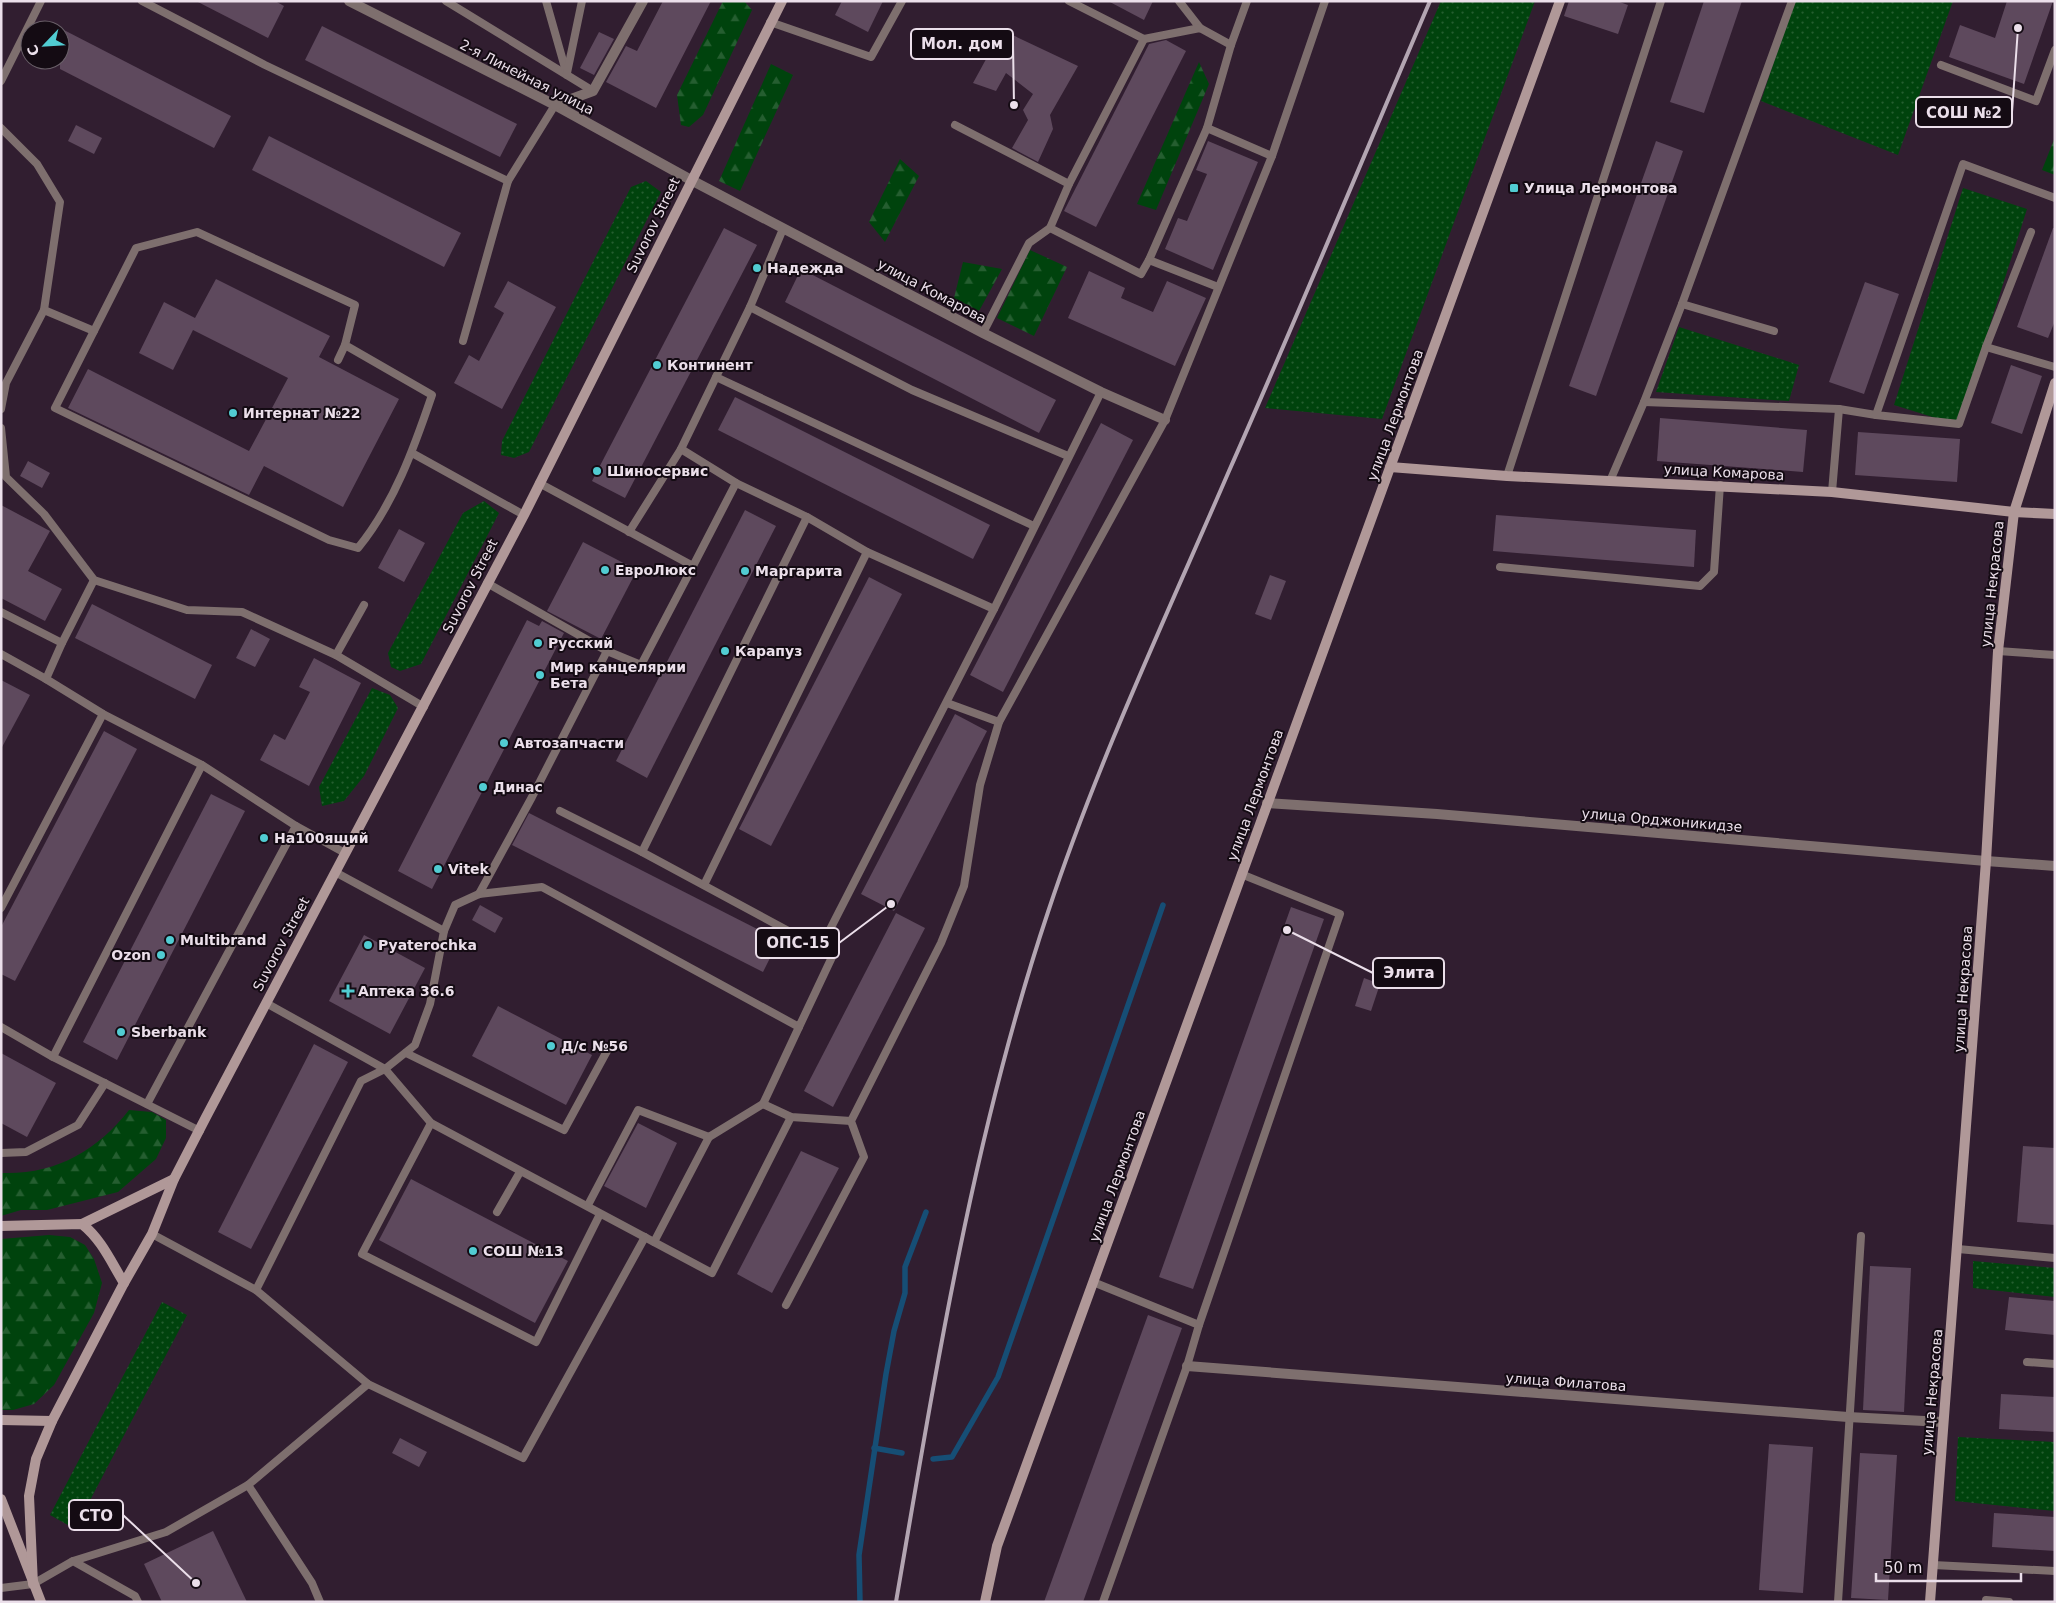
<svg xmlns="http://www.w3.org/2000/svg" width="2056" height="1603" font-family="'DejaVu Sans',sans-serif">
  <defs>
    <pattern id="grass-dots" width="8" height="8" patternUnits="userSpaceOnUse" patternTransform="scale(1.25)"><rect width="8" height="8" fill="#00430d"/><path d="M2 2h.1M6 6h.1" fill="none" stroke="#255e30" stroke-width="1.8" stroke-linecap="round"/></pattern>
    <pattern id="forest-firs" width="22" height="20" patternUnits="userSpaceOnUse" patternTransform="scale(1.25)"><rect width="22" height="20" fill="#00430d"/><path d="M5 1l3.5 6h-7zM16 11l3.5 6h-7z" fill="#255e30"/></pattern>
  </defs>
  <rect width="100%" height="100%" fill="#311e30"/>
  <!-- grass -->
  <g fill="url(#grass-dots)">
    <path d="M1441,1H1535L1382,419L1265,408Z"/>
    <path d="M1794,1H1953L1898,155L1761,101Z"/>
    <path d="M646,181L661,192L529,452L514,458L501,455L502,441L631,187Z"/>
    <path d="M1963,188L2027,209L1958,425L1894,405Z"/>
    <path d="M1679,327L1799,365L1789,401L1656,392Z"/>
    <path d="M484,501L499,513L421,664L400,671L391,667L388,653L463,513Z"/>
    <path d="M372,688L390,695L398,708L364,776L344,801L322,806L319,787Z"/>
    <path d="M1973,1261L2055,1268V1297L1973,1288Z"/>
    <path d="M162,1302L187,1315L75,1529L50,1515Z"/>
    <path d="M1958,1437L2055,1442V1511L1955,1501Z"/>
  </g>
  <!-- forest -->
  <g fill="url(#forest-firs)">
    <path d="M723,1H744L752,10L703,115L689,127L681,125L677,95Z"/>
    <path d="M1199,62L1209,84L1156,210L1137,204Z"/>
    <path d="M771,64L793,75L740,191L719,181Z"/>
    <path d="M2055,137V175L2042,170Z"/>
    <path d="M900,159L919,176L885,242L869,222Z"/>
    <path d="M1030,250L1067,267L1034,336L997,318Z"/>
    <path d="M963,262L1002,269L979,311L954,298Z"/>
    <path d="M129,1110L152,1112L166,1120V1138L156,1159L118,1192L47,1210H21L1,1216V1173C55,1175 97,1151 129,1110Z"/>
    <path d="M49,1235L70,1237L85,1245L94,1259L102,1283L94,1313L54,1385L34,1404L13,1410H1V1239Z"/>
  </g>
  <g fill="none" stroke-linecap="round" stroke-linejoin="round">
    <!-- stream -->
    <g stroke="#164e75" stroke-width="5.5">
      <path d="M874,1448L902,1453"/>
      <path d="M933,1459L952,1457L998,1377L1163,905"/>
      <path d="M860,1602L859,1555L886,1374L894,1331L905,1293V1267L926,1212"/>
    </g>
  </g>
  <!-- building -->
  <g fill="#5e495d">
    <path d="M196,1H275L284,6L268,38Z"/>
    <path d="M663,1H711L656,108L606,82L626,46L637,51Z"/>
    <path d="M842,1H883L868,32L835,15Z"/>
    <path d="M1108,1H1153L1144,20Z"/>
    <path d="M1569,1H1617L1628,5L1618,34L1564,16Z"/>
    <path d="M1704,1H1742L1704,113L1670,102Z"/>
    <path d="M2007,1H2053L2024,84L1949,57L1960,25L1995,38Z"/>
    <path d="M322,26L517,124L500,157L305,60Z"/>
    <path d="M60,28L231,116L214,148L60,69Z"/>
    <path d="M1002,30L1078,66L1050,115L1053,129L1038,162L1012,148L1028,120L1023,110L1033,94L1006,73L996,91L973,83Z"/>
    <path d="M599,32L614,39L594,75L580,68Z"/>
    <path d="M1166,40L1186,51L1096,227L1064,211L1149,44Z"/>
    <path d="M76,125L102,138L94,154L68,141Z"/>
    <path d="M269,136L461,233L444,267L252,170Z"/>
    <path d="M1208,141L1258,162L1213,270L1165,249L1178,218L1187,221L1207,174L1196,170Z"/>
    <path d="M1656,141L1683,151L1596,396L1569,386Z"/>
    <path d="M724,228L757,245L625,498L592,481Z"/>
    <path d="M2053,228H2055V321L2048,338L2017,327Z"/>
    <path d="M801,269L1056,400L1039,433L785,302Z"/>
    <path d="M1089,271L1125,288L1121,298L1153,312L1167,281L1206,298L1175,366L1068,318Z"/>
    <path d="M216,279L330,336L319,357L399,399L343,507L264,466L249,495L68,408L88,369L249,451L288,378L193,330L173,370L139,353L164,302L195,318Z"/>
    <path d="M508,281L556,307L502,409L454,383L469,355L479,361L504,313L494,307Z"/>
    <path d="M1865,282L1899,294L1864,394L1829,382Z"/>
    <path d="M2011,365L2042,376L2022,434L1991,423Z"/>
    <path d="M735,397L990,525L973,559L718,430Z"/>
    <path d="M1660,418L1807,430L1803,472L1657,461Z"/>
    <path d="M1101,423L1133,440L1003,692L970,675Z"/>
    <path d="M1858,432L1960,439L1957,482L1855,475Z"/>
    <path d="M28,461L50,473L42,488L20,476Z"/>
    <path d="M1,505L50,531L28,571L62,589L45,621L1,598Z"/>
    <path d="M745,510L776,526L647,778L616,761Z"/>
    <path d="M1496,515L1696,530L1694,567L1493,551Z"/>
    <path d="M399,529L425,543L404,582L378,568Z"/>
    <path d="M583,542L637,570L601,639L547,611Z"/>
    <path d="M1270,575L1286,581L1271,620L1255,614Z"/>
    <path d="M869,577L902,594L771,846L739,829Z"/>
    <path d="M92,604L212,665L195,699L75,638Z"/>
    <path d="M527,620L539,626L542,621L564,633L432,889L398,871Z"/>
    <path d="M251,629L270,639L255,667L236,658Z"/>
    <path d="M314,658L361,683L309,786L260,760L274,734L285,740L310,692L299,687Z"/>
    <path d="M1,680L30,695L1,749Z"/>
    <path d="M955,714L987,731L894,911L861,894Z"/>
    <path d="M104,731L137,749L15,981L1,974V927Z"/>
    <path d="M211,794L245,811L117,1060L83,1042Z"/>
    <path d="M529,813L779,940L763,972L512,845Z"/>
    <path d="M480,905L503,918L495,933L472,920Z"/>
    <path d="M1291,907L1324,919L1193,1289L1159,1277Z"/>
    <path d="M896,913L925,928L833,1107L804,1091Z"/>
    <path d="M364,935L425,968L390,1034L329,1001Z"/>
    <path d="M1364,978L1380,984L1371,1011L1355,1006Z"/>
    <path d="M498,1006L592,1055L566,1105L472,1056Z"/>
    <path d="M314,1044L348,1062L251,1249L218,1232Z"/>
    <path d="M1,1053L56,1083L27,1137L1,1123Z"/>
    <path d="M638,1123L677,1143L646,1208L604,1186Z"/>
    <path d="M2023,1146L2055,1148V1225L2017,1222Z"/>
    <path d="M801,1151L839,1168L772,1293L737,1274Z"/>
    <path d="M411,1179L568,1261L535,1323L379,1240Z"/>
    <path d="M1870,1266L1911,1268L1904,1412L1863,1410Z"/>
    <path d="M2009,1297L2055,1301V1335L2005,1330Z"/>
    <path d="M1148,1315L1182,1328L1083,1602H1044Z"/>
    <path d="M2001,1394L2055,1397V1432L1999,1429Z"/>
    <path d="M400,1438L427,1452L419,1467L392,1453Z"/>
    <path d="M1769,1444L1813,1447L1803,1593L1759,1590Z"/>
    <path d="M1860,1453L1897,1455L1888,1600L1851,1598Z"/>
    <path d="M1994,1513L2055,1517V1551L1992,1547Z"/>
    <path d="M213,1531L247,1602H162L144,1564Z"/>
  </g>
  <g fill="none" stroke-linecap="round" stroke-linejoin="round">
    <!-- lane -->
    <g stroke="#7e6f6e" stroke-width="8">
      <path d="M142,1L265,65L508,181"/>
      <path d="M446,1L593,91"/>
      <path d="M546,1L567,75"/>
      <path d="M1179,1L1200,28"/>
      <path d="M1792,1L1682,304L1644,402L1839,409L1876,415"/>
      <path d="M770,22L871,57L902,1"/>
      <path d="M1144,39L1200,28L1231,45"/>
      <path d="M1941,65L2036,101L2055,50"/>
      <path d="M567,73L582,1"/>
      <path d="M1,81L41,1"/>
      <path d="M955,125L1069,184"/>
      <path d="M1,128L37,164L60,202L44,310L6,383L1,409"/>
      <path d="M1207,128L1272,156"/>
      <path d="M1050,228L1141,274L1149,260L1207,128L1231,45L1247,1"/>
      <path d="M197,232L355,305L345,345L432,395C414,448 394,504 358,548L329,540L55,408L136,248Z"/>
      <path d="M2031,232L1986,347L1959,424L1876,415L1963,164L2055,198"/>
      <path d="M1149,260L1218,287"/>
      <path d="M1682,304L1774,331"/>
      <path d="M750,307L912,390L1068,456"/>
      <path d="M44,310L94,331"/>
      <path d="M983,333L1029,243L1050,228L1069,184L1144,39L1069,1"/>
      <path d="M463,341L508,181L555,105"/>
      <path d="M1986,347L2055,367"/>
      <path d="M338,360L345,345"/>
      <path d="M716,377L1034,526"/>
      <path d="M1,428L6,477L44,514L94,580L187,610L242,612L336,655L424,707"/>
      <path d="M412,453L524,515"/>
      <path d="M1507,476L1661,1"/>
      <path d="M1610,481L1644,402"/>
      <path d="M539,483L693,566L736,483L807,517L867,552L994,609L821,947"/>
      <path d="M736,483L681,449L750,307L783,229"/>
      <path d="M1832,492L1839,409"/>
      <path d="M629,532L681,449"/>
      <path d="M1500,567L1700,586L1714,572L1720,485"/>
      <path d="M487,583L607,651L641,665L693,566"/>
      <path d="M994,609L1101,392"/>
      <path d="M1,612L62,643"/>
      <path d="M1998,651L2055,655"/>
      <path d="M1,654L46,679L103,714L202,765L296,826L345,853"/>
      <path d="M336,655L364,605"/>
      <path d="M46,679L62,643L94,580"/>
      <path d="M947,703L999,722"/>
      <path d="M642,852L807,517"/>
      <path d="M335,872L444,931L455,905L479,894L542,887L799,1027L833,955L642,852L560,811"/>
      <path d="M704,885L867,552"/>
      <path d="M479,894L532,797L607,651"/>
      <path d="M1,908L103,714"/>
      <path d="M266,1003L385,1069L431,1123L712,1273L791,1117"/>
      <path d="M1,1027L53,1057L200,1131"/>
      <path d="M406,1053L564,1130L607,1051"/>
      <path d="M53,1057L202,765"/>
      <path d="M147,1104L296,826"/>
      <path d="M763,1104L799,1027"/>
      <path d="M431,1123L362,1254L536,1342L600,1214"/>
      <path d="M1,1153L26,1152L78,1125L105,1083"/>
      <path d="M588,1205L638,1110L709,1137L763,1104L791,1117L851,1121"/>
      <path d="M497,1212L520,1172"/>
      <path d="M152,1234L256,1290L361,1081L385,1069L415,1045L430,1004L444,931"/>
      <path d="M654,1242L709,1137"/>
      <path d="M1958,1249L2055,1258"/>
      <path d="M1093,1282L1199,1325"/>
      <path d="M256,1290L368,1384L523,1458L645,1237"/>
      <path d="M786,1305L864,1157L851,1121L941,943L964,886L980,785L999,722L1165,420L1272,156L1325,1"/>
      <path d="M2027,1362L2055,1364"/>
      <path d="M248,1485L368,1384"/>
      <path d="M73,1561L166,1532L248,1485L312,1583L320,1602"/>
      <path d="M1933,1565L2055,1571"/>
      <path d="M1,1588L33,1584L73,1561L135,1596L138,1602"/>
      <path d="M1986,1600L2009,1602"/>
      <path d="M1103,1602L1187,1366L1199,1325L1340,914L1241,874"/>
      <path d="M1838,1602L1861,1236"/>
    </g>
    <!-- street -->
    <g stroke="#7e6f6e" stroke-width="10">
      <path d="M349,1L555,105L691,180L983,333L1101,392L1165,420"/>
      <path d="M555,105L593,91L643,1"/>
      <path d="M1267,803L1437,814L1986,861L2055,866"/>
      <path d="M1187,1366L1848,1417L1943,1422"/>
    </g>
    <!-- secondary -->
    <g stroke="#b09898" stroke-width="10">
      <path d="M1390,467L1507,476L1832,492L2014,512L2055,514"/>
      <path d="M82,1224L174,1179"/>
      <path d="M1,1226L82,1224C102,1240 111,1262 124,1283L52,1421L1,1420"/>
      <path d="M124,1283L152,1234L174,1179L206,1117L524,515L782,1"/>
      <path d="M1,1499L41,1602"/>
      <path d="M33,1584L29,1496L36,1459L52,1421"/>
      <path d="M985,1602L997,1546L1560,1"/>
      <path d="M1930,1602L1986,861L1998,651L2014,512L2055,383"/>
    </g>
    <!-- rail -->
    <path stroke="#b3a5b2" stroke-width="4" d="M896,1602C936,1370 973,1136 1048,912C1098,761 1166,617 1229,471C1298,315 1363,158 1430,1"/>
  </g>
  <!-- markers -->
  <g fill="#51ccd2" stroke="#140b13" stroke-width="2">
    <rect x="1509" y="183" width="10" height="10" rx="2.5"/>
    <circle cx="757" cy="268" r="5"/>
    <circle cx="657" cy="365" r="5"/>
    <circle cx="233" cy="413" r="5"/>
    <circle cx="597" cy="471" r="5"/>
    <circle cx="605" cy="570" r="5"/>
    <circle cx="745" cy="571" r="5"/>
    <circle cx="538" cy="643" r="5"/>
    <circle cx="725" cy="651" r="5"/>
    <circle cx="540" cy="675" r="5"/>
    <circle cx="504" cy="743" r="5"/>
    <circle cx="483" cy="787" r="5"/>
    <circle cx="264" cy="838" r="5"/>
    <circle cx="438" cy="869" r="5"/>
    <circle cx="170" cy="940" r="5"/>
    <circle cx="368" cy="945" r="5"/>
    <circle cx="161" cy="955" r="5"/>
    <path d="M345.5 983.5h5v5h5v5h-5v5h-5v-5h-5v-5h5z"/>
    <circle cx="121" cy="1032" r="5"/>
    <circle cx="551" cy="1046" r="5"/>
    <circle cx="473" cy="1251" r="5"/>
  </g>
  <g text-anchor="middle" stroke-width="4" stroke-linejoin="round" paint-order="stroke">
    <!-- street labels -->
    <g font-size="14" fill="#ebdfea" stroke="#140b13">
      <text transform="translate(527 77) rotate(27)" y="5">2-я Линейная улица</text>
      <text transform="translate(653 225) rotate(-64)" y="5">Suvorov Street</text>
      <text transform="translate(932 291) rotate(28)" y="5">улица Комарова</text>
      <text transform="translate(1395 415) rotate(-70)" y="5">улица Лермонтова</text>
      <text transform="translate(1724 472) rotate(3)" y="5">улица Комарова</text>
      <text transform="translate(1992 584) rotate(-84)" y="5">улица Некрасова</text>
      <text transform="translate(470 586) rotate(-63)" y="5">Suvorov Street</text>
      <text transform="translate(1255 795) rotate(-70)" y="5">улица Лермонтова</text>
      <text transform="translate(1662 820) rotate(5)" y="5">улица Орджоникидзе</text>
      <text transform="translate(281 944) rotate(-62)" y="5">Suvorov Street</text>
      <text transform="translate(1963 989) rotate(-86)" y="5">улица Некрасова</text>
      <text transform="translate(1117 1176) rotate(-70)" y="5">улица Лермонтова</text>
      <text transform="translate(1566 1382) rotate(4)" y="5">улица Филатова</text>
      <text transform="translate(1932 1392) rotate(-85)" y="5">улица Некрасова</text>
    </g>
    <!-- poi labels -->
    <g font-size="14" font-weight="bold" fill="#ebdfea" stroke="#140b13" text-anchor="start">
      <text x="1524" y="193">Улица Лермонтова</text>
      <text x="767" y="273">Надежда</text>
      <text x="667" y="370">Континент</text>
      <text x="243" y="418">Интернат №22</text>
      <text x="607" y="476">Шиносервис</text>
      <text x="615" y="575">ЕвроЛюкс</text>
      <text x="755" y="576">Маргарита</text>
      <text x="548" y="648">Русский</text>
      <text x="735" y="656">Карапуз</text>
      <text x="550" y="672">Мир канцелярии<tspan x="550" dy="16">Бета</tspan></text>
      <text x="514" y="748">Автозапчасти</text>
      <text x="493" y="792">Динас</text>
      <text x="274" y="843">На100ящий</text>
      <text x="448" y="874">Vitek</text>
      <text x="180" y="945">Multibrand</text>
      <text x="378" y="950">Pyaterochka</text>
      <text x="151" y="960" text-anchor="end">Ozon</text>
      <text x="358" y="996">Аптека 36.6</text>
      <text x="131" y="1037">Sberbank</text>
      <text x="561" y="1051">Д/с №56</text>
      <text x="483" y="1256">СОШ №13</text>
    </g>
  </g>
  <!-- callouts -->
  <path fill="none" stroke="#ebdfea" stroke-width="2" d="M1014 105L1013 44M2018 28L2012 112M891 904L839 943M1287 930L1373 973M196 1583L123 1515"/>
  <g fill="#ebdfea" stroke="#140b13" stroke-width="2">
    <circle cx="1014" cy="105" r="5"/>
    <circle cx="2018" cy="28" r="5"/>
    <circle cx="891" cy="904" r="5"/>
    <circle cx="1287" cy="930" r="5"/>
    <circle cx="196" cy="1583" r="5"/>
  </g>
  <g fill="#140b13" stroke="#ebdfea" stroke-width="2">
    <rect x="911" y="29" width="102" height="30" rx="5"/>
    <rect x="1916" y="97" width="96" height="30" rx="5"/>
    <rect x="756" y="928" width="83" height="30" rx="5"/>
    <rect x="1373" y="958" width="71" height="30" rx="5"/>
    <rect x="69" y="1500" width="54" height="30" rx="5"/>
  </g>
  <g font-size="15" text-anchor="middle" font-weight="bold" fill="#ebdfea">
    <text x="962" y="49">Мол. дом</text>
    <text x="1964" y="118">СОШ №2</text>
    <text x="798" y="948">ОПС-15</text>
    <text x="1409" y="978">Элита</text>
    <text x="96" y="1521">СТО</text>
  </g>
  <!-- border -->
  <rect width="2056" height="1603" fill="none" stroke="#ebdfea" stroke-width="5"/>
  <!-- north arrow -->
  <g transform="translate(45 45) rotate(245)"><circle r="24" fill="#140b13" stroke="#6a6069"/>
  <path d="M0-4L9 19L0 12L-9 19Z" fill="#51ccd2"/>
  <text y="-8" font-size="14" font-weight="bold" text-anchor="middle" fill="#ebdfea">С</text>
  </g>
  <!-- scale -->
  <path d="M1876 1573v8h145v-8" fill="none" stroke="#ebdfea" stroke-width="2.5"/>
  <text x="1884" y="1573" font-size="15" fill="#ebdfea" stroke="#140b13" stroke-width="4" paint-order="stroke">50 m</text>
</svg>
